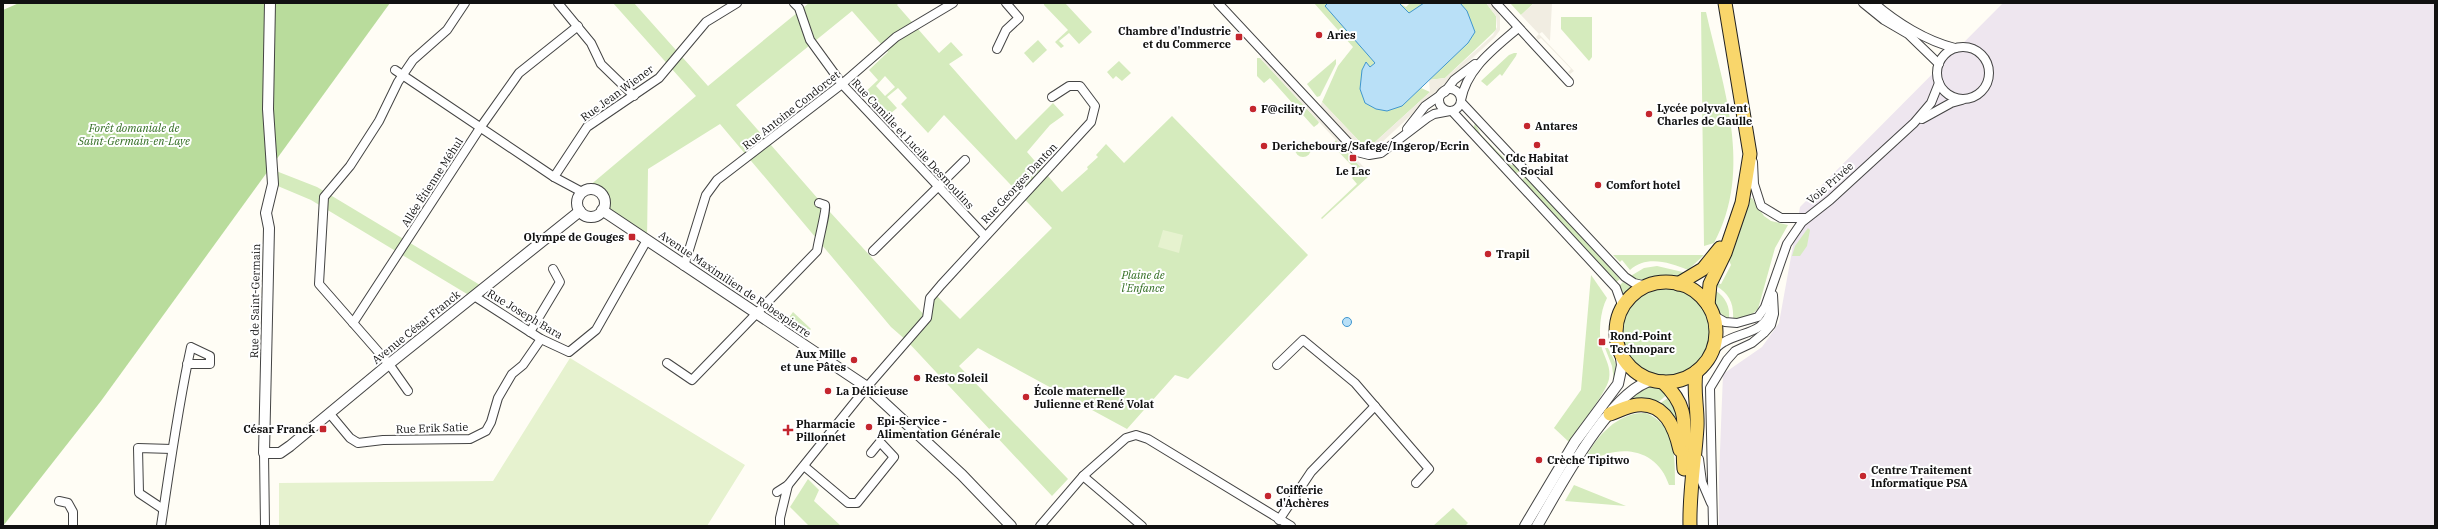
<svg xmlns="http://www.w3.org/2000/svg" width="2438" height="529" font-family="'IBM Plex Serif',serif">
  <rect width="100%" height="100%" fill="#fffdf5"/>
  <!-- industrial -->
  <path fill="#eee6ef" d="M2003,3H2435V526H1719V476L1723,374L1762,347L1779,323L1800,207Z"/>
  <!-- green -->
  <g fill="#d5ebbd" fill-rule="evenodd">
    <path d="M613,3H634L708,86L809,3H899L897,5L939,53L951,42L963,55L949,64L1016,140L1053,103L1064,115L1050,125L1027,152L1062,192L1088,169L1087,167L1098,157L1096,155L1106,144L1124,163L1172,116L1308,255L1188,379L1175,375L1127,429L978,348L959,366L1068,479L1052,496L907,341L891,327L720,124L648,169L647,240L604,207C606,194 594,185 582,192L696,96ZM852,11L888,52L869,70L878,80L862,95L884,119L897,108L887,97L898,88L907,98L901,104L928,133L944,115L1052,228L960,319L934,293L927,318L819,200L736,105ZM885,76L895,87L885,96L876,86Z"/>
    <path d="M1044,3H1065L1092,32L1079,44L1069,33L1059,41L1064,46L1061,48L1055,42L1068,30L1044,5Z"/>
    <path d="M1314,3H1328L1325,6L1376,63L1370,67L1402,106L1421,88L1430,92L1375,142H1360L1322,102L1338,66L1353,47Z"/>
    <path d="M1399,3L1406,7L1410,3H1424L1409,14Z"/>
    <path d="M1460,3H1486L1496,16V30L1445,78L1429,80L1468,43L1467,11Z"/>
    <path d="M1510,3H1534L1521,15Z"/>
    <path d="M1701,12H1706C1723,87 1754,170 1714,243L1704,246Z"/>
    <path d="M1561,17H1592V57L1589,61L1561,29Z"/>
    <path d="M1038,40L1047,50L1033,63L1024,53Z"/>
    <path d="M1514,53H1517L1516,56L1502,76L1500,74L1487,86L1481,81L1509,55Z"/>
    <path d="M1257,58H1260L1319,122L1318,124L1314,127L1311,124L1270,78L1264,83L1257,76Z"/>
    <path d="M1336,59V64L1320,96L1317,97L1307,84Z"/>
    <path d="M1119,61L1131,73L1122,81L1116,76L1113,79L1107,72Z"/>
    <path d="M1475,123L1481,135L1511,165H1515L1520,171L1515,174L1471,126L1474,127Z"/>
    <path d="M1336,140L1369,176L1322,219L1321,218L1357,184L1352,178L1358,172L1332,145Z"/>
    <circle cx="1303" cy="149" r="8"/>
    <path d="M271,169L317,187L485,288L472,297L311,200L273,184Z"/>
    <path d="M1526,176L1620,279L1615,283L1521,181Z"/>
    <path d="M1752,198L1764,216L1771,221L1788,225L1775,248L1758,309L1749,317L1733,320C1734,304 1730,294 1716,286V283L1721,284L1731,265L1727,256L1749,199Z"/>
    <path d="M1808,228L1810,230L1807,246L1800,256H1792L1795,246Z"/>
    <path d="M1613,255H1704L1688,270C1669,262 1646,255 1630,270L1622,260L1620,262Z"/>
    <path d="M1657,266L1687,273C1676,278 1640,283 1629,277L1644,268Z"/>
    <path d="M1591,275L1607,298C1600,311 1598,334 1602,349C1606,360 1611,368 1609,379C1606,394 1578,427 1569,442L1554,428L1581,390Z"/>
    <path d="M1623,282L1631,287L1623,294L1619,286Z"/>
    <circle cx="1666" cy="332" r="44"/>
    <path d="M1715,290C1726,298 1730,306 1729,319C1715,312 1714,303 1715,290Z"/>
    <path d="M793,312L811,329L805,335L786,322Z"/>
    <path d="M1605,348H1608L1616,364L1614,381L1612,366Z"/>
    <path d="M1653,386L1669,393L1656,404L1630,402L1627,398L1637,389Z"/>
    <path d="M1671,396L1680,426L1659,404Z"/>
    <path d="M1646,413C1676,425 1675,457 1675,485H1669C1657,448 1619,443 1589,462L1586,457C1597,435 1620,411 1646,413Z"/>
    <path d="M808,479L819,490L814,501L841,526H809L790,507Z"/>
    <path d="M1574,485L1626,506L1565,501Z"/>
    <path d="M1453,508L1468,523L1465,526H1433Z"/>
  </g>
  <!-- forest -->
  <path fill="#b9dc9c" d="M19,3H390L101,401L3,526V10Z"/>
  <!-- pitch -->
  <g fill="#e6f2cf">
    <path d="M1163,230L1183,235L1179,253L1158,247Z"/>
    <path d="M570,358L745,465L707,526H279V483L493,481Z"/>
  </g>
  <!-- plaza -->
  <g fill="#f1ede2">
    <path d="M1486,3H1491L1500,16V30L1495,37L1379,145L1366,148L1355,144L1320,107L1322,102L1360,142H1375L1430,92L1429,80L1445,78L1493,35L1497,27L1496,16Z"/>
    <path d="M1534,3H1552L1550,41L1542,32L1539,34L1574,71L1570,74L1568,72L1571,69L1541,38L1538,40L1536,37L1539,34L1521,15Z"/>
    <path d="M1260,58H1263L1371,175L1369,176Z"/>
  </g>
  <!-- water -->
  <g fill="#b9e0f7" stroke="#3f96cf">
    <path d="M1328,3H1399L1409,13L1424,3H1460L1467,11L1475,32L1468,43L1402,106L1387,111L1376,109L1365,103L1360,89L1362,70L1366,62L1370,67L1375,63L1325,6Z"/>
    <circle cx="1347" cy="322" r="4.5"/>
  </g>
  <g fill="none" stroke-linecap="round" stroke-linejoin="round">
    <!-- minor casing -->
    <g stroke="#444" stroke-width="10">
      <g id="minor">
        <path d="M558,3L591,43L601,64L634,96"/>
        <path d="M794,3L799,8L810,40L842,84L985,236"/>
        <path d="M1218,3L1357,152L1369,155L1381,153L1427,118L1434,114L1450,111"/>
        <path d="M1496,3L1569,82"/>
        <path d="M1863,3L1884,20L1908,34L1939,64"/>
        <path d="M1874,3C1896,22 1926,41 1955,48"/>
        <circle cx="1963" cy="73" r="26"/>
        <path d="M997,49L1006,30L1019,18L1006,3"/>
        <path d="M395,70L554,177L582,192"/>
        <circle cx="1450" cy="100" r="11"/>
        <path d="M1445,92L1454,80L1475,64"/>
        <path d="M1461,100C1467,68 1494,49 1518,28"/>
        <path d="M1461,102L1625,277L1634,283L1647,286"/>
        <path d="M1452,111L1616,288L1621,302V311"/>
        <path d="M1922,119L1951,103L1962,100"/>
        <path d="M1407,129L1425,106L1442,94"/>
        <path d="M1753,162L1754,184L1761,206L1781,218H1806"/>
        <path d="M554,177L587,127L659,78L706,22L737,3"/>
        <path d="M873,251L965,160"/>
        <path d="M684,266L706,195L717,180L842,84L896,37L953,3"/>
        <path d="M474,296L541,339L569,352L596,330L647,240"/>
        <path d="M1713,315L1725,322L1737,323L1758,317L1765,307L1787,244L1802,222L1830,200L1914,123L1931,103L1939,83"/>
        <path d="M353,323L480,128L519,73L578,26"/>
        <path d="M530,332L560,282L553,269"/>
        <path d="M1710,355C1714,350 1718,345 1724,342C1742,331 1765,334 1771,309"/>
        <path d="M667,363L692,380L817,251C818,242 827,209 825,205L819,203"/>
        <path d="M1277,365L1303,340L1355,383L1429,469L1416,483"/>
        <path d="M408,391L389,364L319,284L324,197L350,166L379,121L398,82L413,60L447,30L465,3"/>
        <path d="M330,414L350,438L358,443L383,440L470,439L486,431L491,422L498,398L512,374L523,365L541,339"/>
        <path d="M264,453L265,526"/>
        <path d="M1699,459L1702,482L1711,503"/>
        <path d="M804,466L848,503H857L894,457L880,442L871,453"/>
        <path d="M1083,476L1142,526"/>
        <path d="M777,492L788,485L867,387L927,318L930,298L941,285L1091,122L1095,106L1080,86H1069L1052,97"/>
        <path d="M59,501L68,503L73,512V526"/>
        <path d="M163,509L139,493L138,448L172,449"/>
        <path d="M1279,520L1311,472L1375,406"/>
        <path d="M161,526C170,466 178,406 191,347L210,356V364H187"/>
        <path d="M780,526V518L788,485"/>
        <path d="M1040,526L1083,476L1126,438L1136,435L1148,439L1291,526"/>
        <path d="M1713,526L1710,388L1727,360L1735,351L1752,343L1764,333L1771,325L1774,314L1773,295"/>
      </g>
    </g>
    <!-- tertiary casing -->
    <g stroke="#444" stroke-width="12">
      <g id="tertiary">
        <path d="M270,3L268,109L273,184L266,213L269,228L264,453H280L290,446L389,364L580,211"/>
        <circle cx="591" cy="203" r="14"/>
        <path d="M602,210L867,387L962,475L1011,526"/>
        <path d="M1525,526L1575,442L1618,384L1622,365L1620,352"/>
        <path d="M1537,526C1558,490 1612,387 1654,380"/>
      </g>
    </g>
    <!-- primary casing -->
    <g stroke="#222" stroke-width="15">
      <g id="primary">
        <circle cx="1666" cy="332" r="50"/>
        <path d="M1678,284L1703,269L1720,248"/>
        <path d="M1708,305L1710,284L1725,253L1742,203L1750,154L1725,3"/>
        <path d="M1663,382C1695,413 1680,431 1684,469"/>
        <path d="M1610,414C1619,411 1627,406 1637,405C1665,402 1675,428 1680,450"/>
        <path d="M1690,526C1689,493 1695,460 1697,427C1698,409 1693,391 1696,372"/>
      </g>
    </g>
    <!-- minor -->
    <use href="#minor" stroke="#fff" stroke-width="8"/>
    <!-- tertiary -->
    <use href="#tertiary" stroke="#fff" stroke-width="10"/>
    <!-- primary -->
    <use href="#primary" stroke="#f9d66b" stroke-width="13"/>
  </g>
  <!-- markers -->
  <g fill="#c4262e" stroke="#fff" stroke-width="1.5">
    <circle cx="1319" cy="35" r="4"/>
    <rect x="1235" y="33" width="8" height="8" rx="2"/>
    <circle cx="1253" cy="109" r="4"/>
    <circle cx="1649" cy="114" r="4"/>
    <circle cx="1527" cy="126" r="4"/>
    <circle cx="1537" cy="145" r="4"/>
    <circle cx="1264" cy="146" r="4"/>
    <rect x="1349" y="154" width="8" height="8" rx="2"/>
    <circle cx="1598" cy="185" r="4"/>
    <rect x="628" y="233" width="8" height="8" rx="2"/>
    <circle cx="1488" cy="254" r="4"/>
    <rect x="1598" y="338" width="8" height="8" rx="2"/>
    <circle cx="854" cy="360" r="4"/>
    <circle cx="917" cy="378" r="4"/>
    <circle cx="828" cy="391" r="4"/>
    <circle cx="1026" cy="397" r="4"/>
    <circle cx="869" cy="427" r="4"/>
    <rect x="319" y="425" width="8" height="8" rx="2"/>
    <path d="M786 424h4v4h4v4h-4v4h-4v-4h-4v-4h4z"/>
    <circle cx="1539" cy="460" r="4"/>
    <circle cx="1863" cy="476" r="4"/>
    <circle cx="1268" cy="496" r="4"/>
  </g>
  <g text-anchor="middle" stroke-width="4" stroke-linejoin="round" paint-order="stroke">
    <!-- poi labels -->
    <g font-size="11" font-weight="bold" fill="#111" stroke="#fff" text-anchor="start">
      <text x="1231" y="35" text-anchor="end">Chambre d'Industrie<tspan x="1231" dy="13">et du Commerce</tspan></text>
      <text x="1327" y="39">Aries</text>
      <text x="1657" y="112">Lycée polyvalent<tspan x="1657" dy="13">Charles de Gaulle</tspan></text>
      <text x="1261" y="113">F@cility</text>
      <text x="1535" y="130">Antares</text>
      <text x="1272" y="150">Derichebourg/Safege/Ingerop/Ecrin</text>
      <text x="1537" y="162" text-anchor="middle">Cdc Habitat<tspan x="1537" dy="13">Social</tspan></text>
      <text x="1353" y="175" text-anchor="middle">Le Lac</text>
      <text x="1606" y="189">Comfort hotel</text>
      <text x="624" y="241" text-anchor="end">Olympe de Gouges</text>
      <text x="1496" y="258">Trapil</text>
      <text x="1610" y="340">Rond-Point<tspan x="1610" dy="13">Technoparc</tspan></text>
      <text x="846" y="358" text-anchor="end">Aux Mille<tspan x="846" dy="13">et une Pâtes</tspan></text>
      <text x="925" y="382">Resto Soleil</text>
      <text x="836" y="395">La Délicieuse</text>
      <text x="1034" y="395">École maternelle<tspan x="1034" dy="13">Julienne et René Volat</tspan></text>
      <text x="877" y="425">Epi-Service -<tspan x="877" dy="13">Alimentation Générale</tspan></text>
      <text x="796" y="428">Pharmacie<tspan x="796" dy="13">Pillonnet</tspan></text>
      <text x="315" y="433" text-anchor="end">César Franck</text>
      <text x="1547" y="464">Crèche Tipitwo</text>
      <text x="1871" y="474">Centre Traitement<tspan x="1871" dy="13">Informatique PSA</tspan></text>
      <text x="1276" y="494">Coifferie<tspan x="1276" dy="13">d'Achères</tspan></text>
    </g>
    <!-- street labels -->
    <g font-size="11" fill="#111" stroke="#fff">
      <text transform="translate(617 93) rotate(-36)" y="4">Rue Jean Wiener</text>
      <text transform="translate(791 110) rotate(-38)" y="4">Rue Antoine Condorcet</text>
      <text transform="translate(913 144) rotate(47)" y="4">Rue Camille et Lucile Desmoulins</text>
      <text transform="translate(432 182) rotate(-57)" y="4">Allée Étienne Méhul</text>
      <text transform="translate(1019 183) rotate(-47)" y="4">Rue Georges Danton</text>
      <text transform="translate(1830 183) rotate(-41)" y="4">Voie Privée</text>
      <text transform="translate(735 284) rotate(34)" y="4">Avenue Maximilien de Robespierre</text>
      <text transform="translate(255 301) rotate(-89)" y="4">Rue de Saint-Germain</text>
      <text transform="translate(525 314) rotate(31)" y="4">Rue Joseph Bara</text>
      <text transform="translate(416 327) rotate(-39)" y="4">Avenue César Franck</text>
      <text transform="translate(432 428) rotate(-2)" y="4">Rue Erik Satie</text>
    </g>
    <!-- park labels -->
    <g font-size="11" font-style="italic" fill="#2f6b1f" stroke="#fff">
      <text x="134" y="132">Forêt domaniale de<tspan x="134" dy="13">Saint-Germain-en-Laye</tspan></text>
      <text x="1143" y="279">Plaine de<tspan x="1143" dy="13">l'Enfance</tspan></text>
    </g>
  </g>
  <!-- border -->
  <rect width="2438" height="529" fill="none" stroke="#111111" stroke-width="8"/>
</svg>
